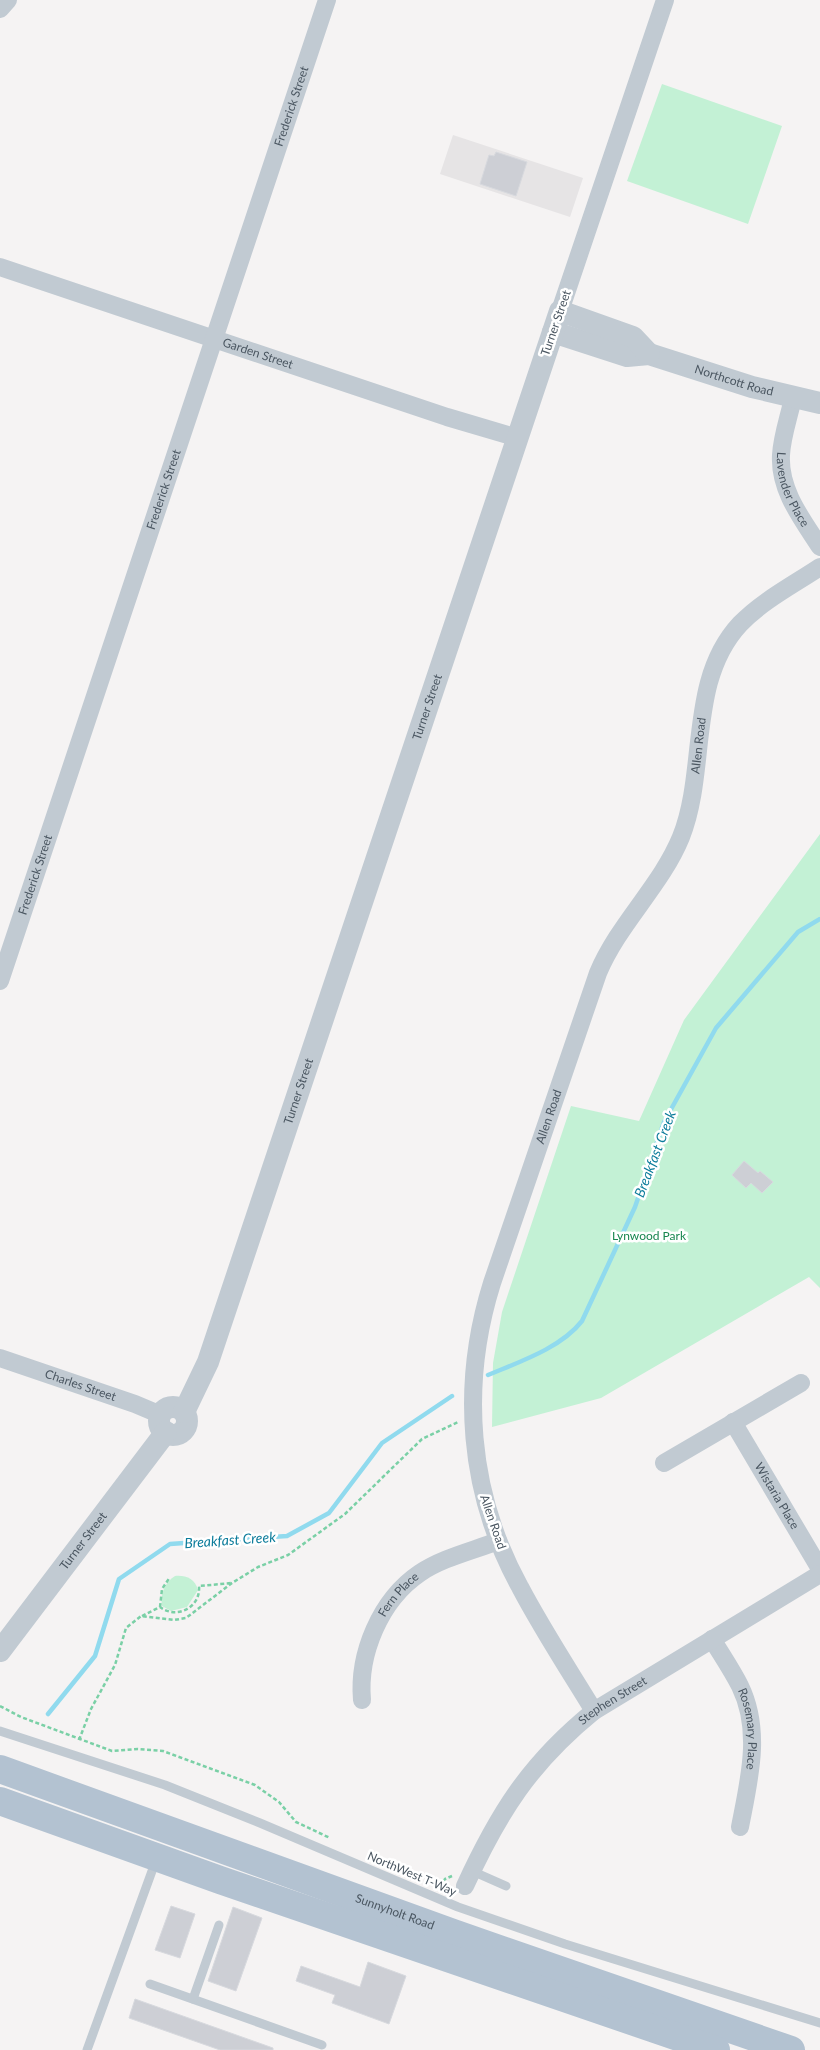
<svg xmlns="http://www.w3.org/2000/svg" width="820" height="2050" font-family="Lato,sans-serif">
  <rect width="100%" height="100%" fill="#f5f3f3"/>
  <!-- education -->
  <path fill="#e6e4e5" d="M453,135L583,178L570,217L440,174Z"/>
  <!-- green -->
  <g fill="#c3f1d5">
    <path d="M662,84L782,126L748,224L627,181Z"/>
    <path d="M820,834V1288L809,1277L601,1398L492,1427L493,1363L502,1312L571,1106L639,1121L684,1020Z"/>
    <path d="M175,1576C186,1575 195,1579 198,1590L187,1607L171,1611L162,1606C160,1594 165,1582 175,1576Z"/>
  </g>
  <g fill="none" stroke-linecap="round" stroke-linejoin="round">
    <!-- stream -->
    <g stroke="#90daee" stroke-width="4.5">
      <path d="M488,1375C519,1362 561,1348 582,1321L635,1207L664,1122L716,1028L798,932L820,919"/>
      <path d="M48,1714L95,1656L119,1579L170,1544L287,1536L329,1513L382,1443L452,1396"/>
    </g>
  </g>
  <!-- building -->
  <g fill="#cdcfd5" stroke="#d7d9de">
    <path d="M496,152L527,162L516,196L480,184L489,155L494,156Z"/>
    <path d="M744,1161L758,1173L760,1171L773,1182L762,1193L751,1183L746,1188L732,1175Z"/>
    <path d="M171,1906L195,1914L180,1958L155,1950Z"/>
    <path d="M233,1907L262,1918L236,1991L208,1981Z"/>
    <path d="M368,1962L406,1976L389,2024L332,2003L335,1995L296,1981L301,1966L360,1987Z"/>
    <path d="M135,1999L273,2048V2050H220L129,2018Z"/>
  </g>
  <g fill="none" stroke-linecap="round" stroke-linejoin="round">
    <!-- path -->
    <g stroke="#7ad0a6" stroke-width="2.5" stroke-dasharray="4 2.5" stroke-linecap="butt">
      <path d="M160,1607L162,1589L170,1577"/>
      <path d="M142,1616L160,1607C177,1620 201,1607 199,1586L232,1583"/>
      <path d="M0,1706L21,1717L112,1751L138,1749L163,1751L255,1785L279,1802L296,1822L330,1838"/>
      <path d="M79,1740L91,1709L115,1665L126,1628L141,1616L174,1620L186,1618L232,1583L258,1567L288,1555L345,1514L422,1439L458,1422"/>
      <path d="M439,1886L445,1879L452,1876"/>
    </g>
    <!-- service -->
    <g stroke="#c1cad2" stroke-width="9">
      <path d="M0,1731L165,1785L260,1823L458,1907L565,1944L820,2023"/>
      <path d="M472,1871L506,1886"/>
      <path d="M150,1984L322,2045"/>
      <path d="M193,1999L219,1925"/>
      <path d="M87,2050L156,1860"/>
    </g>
    <!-- minor -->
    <g stroke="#c1cad2" stroke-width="18">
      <path d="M0,9L8,0"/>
      <path id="s1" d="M0,267L447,417L518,438"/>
      <path d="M560,311L665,0"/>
      <path id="s2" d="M793,398C789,417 782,436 781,455C779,490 802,519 820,547"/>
      <path id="s3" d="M0,981L327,0"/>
      <path id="s4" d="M0,1358L135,1404L161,1415"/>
      <path id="s5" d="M733,1422L820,1569"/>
      <path d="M664,1463L801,1383"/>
      <path id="s6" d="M712,1639C721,1654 732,1670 740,1686C762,1731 749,1780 740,1827"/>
      <path id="s7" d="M362,1700C358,1654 380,1600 420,1573C442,1558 472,1551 498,1541"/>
      <path id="s8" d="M594,1711C569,1670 542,1629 520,1587C468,1493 460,1385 492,1283L598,973C619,923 661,886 681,837C708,769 687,681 740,624C762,601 793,585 820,567"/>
      <path id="s9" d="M465,1886C499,1812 530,1763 594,1711L820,1574"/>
    </g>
    <!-- tertiary -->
    <g stroke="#c1cad2" stroke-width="22">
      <path id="s10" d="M553,332L627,356L649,354L752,387L820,403"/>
      <circle cx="173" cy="1421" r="14"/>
      <path id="s11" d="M184,1412L208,1362L560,311L633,337L649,354"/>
      <path id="s12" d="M0,1651L166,1432"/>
    </g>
    <!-- primary -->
    <g stroke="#b3c2d1" stroke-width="28">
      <path id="s13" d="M0,1769L453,1933L791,2050"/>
      <path d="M0,1801L220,1880L716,2050"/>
    </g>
  </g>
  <g text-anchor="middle" stroke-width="5" stroke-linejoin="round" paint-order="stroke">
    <!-- street labels -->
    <g font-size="12" fill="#4a5661" stroke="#fff">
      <text dy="4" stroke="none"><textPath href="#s3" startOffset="922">Frederick Street</textPath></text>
      <text transform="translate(556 323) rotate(-71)" y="4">Turner Street</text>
      <text dy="4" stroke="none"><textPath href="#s1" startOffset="272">Garden Street</textPath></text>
      <text dy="4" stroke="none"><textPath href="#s10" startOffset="189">Northcott Road</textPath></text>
      <text dy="4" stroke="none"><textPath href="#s2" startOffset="95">Lavender Place</textPath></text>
      <text dy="4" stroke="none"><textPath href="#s3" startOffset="518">Frederick Street</textPath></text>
      <text dy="4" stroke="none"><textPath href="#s11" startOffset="746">Turner Street</textPath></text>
      <text dy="4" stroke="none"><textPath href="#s8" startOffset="1039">Allen Road</textPath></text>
      <text dy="4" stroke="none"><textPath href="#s3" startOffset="112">Frederick Street</textPath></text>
      <text dy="4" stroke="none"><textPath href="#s11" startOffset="341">Turner Street</textPath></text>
      <text dy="4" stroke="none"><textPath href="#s8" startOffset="634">Allen Road</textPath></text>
      <text dy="4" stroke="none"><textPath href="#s4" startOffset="85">Charles Street</textPath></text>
      <text dy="4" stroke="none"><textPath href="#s5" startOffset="86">Wistaria Place</textPath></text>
      <text transform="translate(493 1522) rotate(71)" y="4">Allen Road</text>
      <text dy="4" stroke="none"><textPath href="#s12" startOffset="138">Turner Street</textPath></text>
      <text dy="4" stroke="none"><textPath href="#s7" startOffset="115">Fern Place</textPath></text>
      <text dy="4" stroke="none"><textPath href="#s9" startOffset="241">Stephen Street</textPath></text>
      <text dy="4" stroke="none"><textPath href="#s6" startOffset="99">Rosemary Place</textPath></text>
      <text transform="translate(412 1874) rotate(23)" y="4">NorthWest T-Way</text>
      <text dy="4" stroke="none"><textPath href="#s13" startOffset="420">Sunnyholt Road</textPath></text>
    </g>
    <!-- park labels -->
    <g font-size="12" fill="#17864f" stroke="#fff">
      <text x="649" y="1240">Lynwood Park</text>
    </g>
    <!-- water labels -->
    <g font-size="14" font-style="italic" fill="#0c7c9b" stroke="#fff">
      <text transform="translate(655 1154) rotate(-69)" y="5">Breakfast Creek</text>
      <text transform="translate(230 1540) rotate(-4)" y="5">Breakfast Creek</text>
    </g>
  </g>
</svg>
